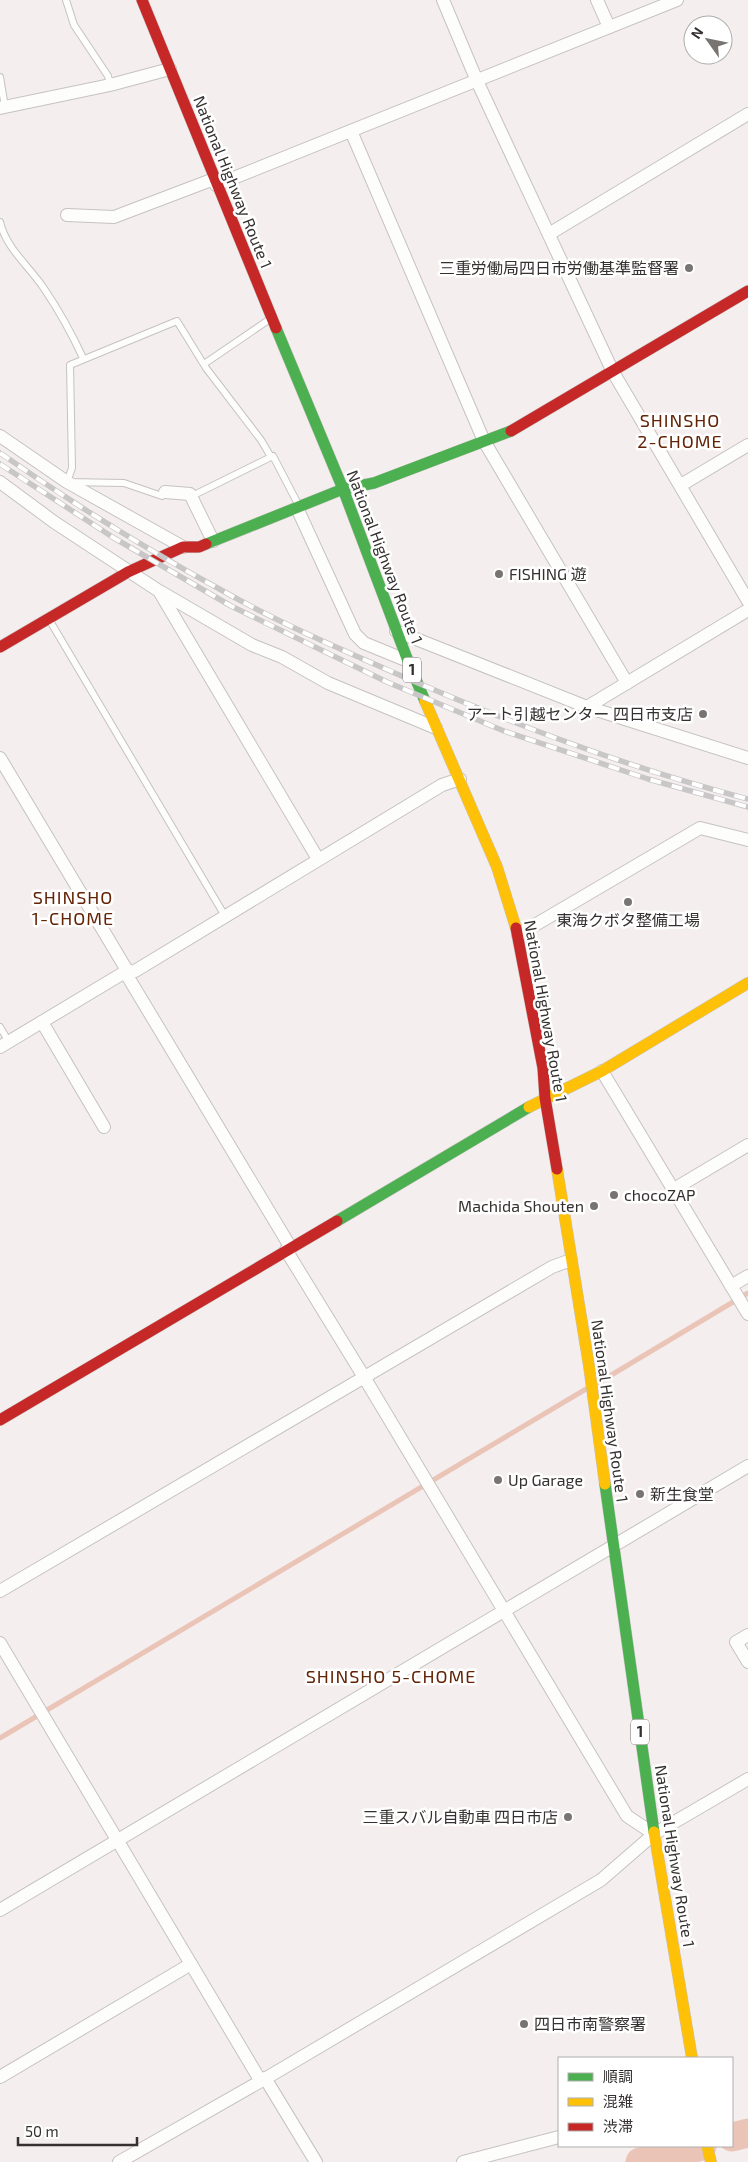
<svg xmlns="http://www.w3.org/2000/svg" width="748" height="2162" font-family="'Exo 2','Noto Sans JP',sans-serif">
  <rect width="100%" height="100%" fill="#f4efee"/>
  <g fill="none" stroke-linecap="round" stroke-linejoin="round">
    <!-- stream -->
    <g stroke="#eac4b6" stroke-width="5">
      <path d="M598,1383L748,1293"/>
      <path d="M0,1738L586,1389"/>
    </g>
    <!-- river -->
    <g stroke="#eac4b6" stroke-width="29">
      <path d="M732,2137L748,2133"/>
      <path d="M640,2162L702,2146"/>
    </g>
    <!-- lane casing -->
    <g stroke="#c6c2c1" stroke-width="8">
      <g id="lane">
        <path d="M66,0L74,25L108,76L110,85"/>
        <path d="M0,77L5,107"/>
        <path d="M0,222C6,248 28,265 43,287C58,309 72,334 83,358"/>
        <path d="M204,364L267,321"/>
        <path d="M165,493L162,496L124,483L67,482L72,468L70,365L177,321L206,368L261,440L271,457"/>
        <path d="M192,496L273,456L299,506"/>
        <path d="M50,621L225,916"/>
        <path d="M0,1027L9,1042"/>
      </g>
    </g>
    <!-- street casing -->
    <g stroke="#c6c2c1" stroke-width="14">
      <g id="street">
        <path d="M443,0L477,81L613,372L748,601"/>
        <path d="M597,0L609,27"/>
        <path d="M0,108L110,85L170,69"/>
        <path d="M351,131L484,441L627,683"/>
        <path d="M216,185L677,0"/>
        <path d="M67,215L114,217L214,179"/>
        <path d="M549,234L748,114"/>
        <path d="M0,436L67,482L183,547"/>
        <path d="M0,482L54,522L159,591L318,859"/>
        <path d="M681,485L748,445"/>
        <path d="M165,492L190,494L213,541"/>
        <path d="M297,508L355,634L364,643L408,661"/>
        <path d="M161,592L252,645L282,657L328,683L436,728"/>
        <path d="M396,631L587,707L748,758"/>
        <path d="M587,707L748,610"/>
        <path d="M0,758L128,972"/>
        <path d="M518,935L700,828L748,840"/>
        <path d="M125,972L291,1248"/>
        <path d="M42,1022L104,1127"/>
        <path d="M0,1047L125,972L135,971L442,785L460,779"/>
        <path d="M602,1071L748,1314"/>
        <path d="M674,1189L748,1145"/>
        <path d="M286,1250L364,1377L627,1816L654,1834"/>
        <path d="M731,1286L748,1276"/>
        <path d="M0,1591L552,1267L571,1260"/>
        <path d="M748,1635L736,1642L748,1662"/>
        <path d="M0,1643L260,2080"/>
        <path d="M0,1910L748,1466"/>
        <path d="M0,2077L191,1964"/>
        <path d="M265,2078L316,2162"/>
        <path d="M119,2162L268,2077L601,1880L654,1834L748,1779"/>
        <path d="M463,2162L559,2137"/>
      </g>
    </g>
    <!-- fast casing -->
    <g stroke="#c6c2c1" stroke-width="12">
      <g id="fast">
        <path d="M276,328L343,489L408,661L425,701"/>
        <path d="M206,544L343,489L374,483L511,431"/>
        <path d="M337,1221L529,1107"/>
        <path d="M605,1484L654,1832"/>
      </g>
    </g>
    <!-- slow casing -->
    <g stroke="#c6c2c1" stroke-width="12">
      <g id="slow">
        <path d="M425,701L497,867L516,928"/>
        <path d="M529,1107L602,1071L748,983"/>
        <path d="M557,1169L589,1366L605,1484"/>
        <path d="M654,1832L692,2058"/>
        <path d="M707,2146L711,2162"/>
      </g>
    </g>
    <!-- jam casing -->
    <g stroke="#c6c2c1" stroke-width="12">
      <g id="jam">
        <path d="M142,0L276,328"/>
        <path d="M511,431L748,291"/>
        <path d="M0,647L128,572L183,547H199L206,544"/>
        <path d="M516,928L543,1068L545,1098L557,1169"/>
        <path d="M0,1420L337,1221"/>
      </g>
    </g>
    <!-- lane -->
    <use href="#lane" stroke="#fdfdfc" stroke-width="6"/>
    <!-- street -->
    <use href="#street" stroke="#fdfdfc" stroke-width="12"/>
    <!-- fast -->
    <use href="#fast" stroke="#4caf50" stroke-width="11"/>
    <!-- slow -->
    <use href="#slow" stroke="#ffc107" stroke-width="11"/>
    <!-- jam -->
    <use href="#jam" stroke="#c62828" stroke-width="11"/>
    <!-- rail casing -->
    <g stroke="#c8c6c6" stroke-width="5.5">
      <g id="rail">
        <path d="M0,453C72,503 146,549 223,591C283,625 347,652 411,680C520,727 633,769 748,799"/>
        <path d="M0,464L114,538L231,606L387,682L504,731L648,779L748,807"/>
      </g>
    </g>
    <!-- rail -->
    <use href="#rail" stroke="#fff" stroke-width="4" stroke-dasharray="11" stroke-linecap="butt"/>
  </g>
  <!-- markers -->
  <g fill="#777472" stroke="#fff" stroke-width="2">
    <circle cx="689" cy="268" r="5"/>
    <circle cx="499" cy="574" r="5"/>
    <circle cx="703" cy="714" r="5"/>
    <circle cx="628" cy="902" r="5"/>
    <circle cx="614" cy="1195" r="5"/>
    <circle cx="594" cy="1206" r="5"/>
    <circle cx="498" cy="1480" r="5"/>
    <circle cx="640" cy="1494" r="5"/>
    <circle cx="568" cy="1817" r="5"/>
    <circle cx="524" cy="2024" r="5"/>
  </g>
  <g text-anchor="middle" stroke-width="5" stroke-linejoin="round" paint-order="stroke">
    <!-- shield labels -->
    <g fill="#fff" stroke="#716f6e" stroke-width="1">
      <rect x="403" y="657.5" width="18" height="25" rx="4"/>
      <rect x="631" y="1719.5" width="18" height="25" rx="4"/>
    </g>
    <g font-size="15" font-weight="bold" fill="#343130">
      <text x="412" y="675">1</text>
      <text x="640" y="1737">1</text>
    </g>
    <!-- street labels -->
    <g font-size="16" fill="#343130" stroke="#fff">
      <text transform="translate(233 182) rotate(68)" y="6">National Highway Route 1</text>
      <text transform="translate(385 557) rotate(69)" y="6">National Highway Route 1</text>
      <text transform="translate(546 1011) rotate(80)" y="6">National Highway Route 1</text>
      <text transform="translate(610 1411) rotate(82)" y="6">National Highway Route 1</text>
      <text transform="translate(675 1856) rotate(81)" y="6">National Highway Route 1</text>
    </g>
    <!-- poi labels -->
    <g font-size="16" fill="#343130" stroke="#fff" text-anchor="start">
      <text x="679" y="274" text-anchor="end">三重労働局四日市労働基準監督署</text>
      <text x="509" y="580">FISHING 遊</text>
      <text x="693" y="720" text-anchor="end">アート引越センター 四日市支店</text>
      <text x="628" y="926" text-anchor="middle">東海クボタ整備工場</text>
      <text x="624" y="1201">chocoZAP</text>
      <text x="584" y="1212" text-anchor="end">Machida Shouten</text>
      <text x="508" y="1486">Up Garage</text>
      <text x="650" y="1500">新生食堂</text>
      <text x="558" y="1823" text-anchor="end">三重スバル自動車 四日市店</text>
      <text x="534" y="2030">四日市南警察署</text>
    </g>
    <!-- neighbourhood labels -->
    <g font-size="18" letter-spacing="1" fill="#632305" stroke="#fff">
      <text x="680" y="427">SHINSHO<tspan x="680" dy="21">2-CHOME</tspan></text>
      <text x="73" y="904">SHINSHO<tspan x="73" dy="21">1-CHOME</tspan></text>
      <text x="391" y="1683">SHINSHO 5-CHOME</text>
    </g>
  </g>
  <!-- legend -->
  <rect x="558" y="2057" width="175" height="90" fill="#ffffff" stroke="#aeadac"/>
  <rect x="568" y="2073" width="25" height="8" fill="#4caf50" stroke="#aeadac"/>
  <text x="603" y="2082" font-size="15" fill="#343130">順調</text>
  <rect x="568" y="2098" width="25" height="8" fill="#ffc107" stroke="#aeadac"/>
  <text x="603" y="2107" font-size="15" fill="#343130">混雑</text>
  <rect x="568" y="2123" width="25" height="8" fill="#c62828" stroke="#aeadac"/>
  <text x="603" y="2132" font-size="15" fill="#343130">渋滞</text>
  <!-- north arrow -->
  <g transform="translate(708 40) rotate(303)"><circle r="24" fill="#ffffff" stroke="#aeadac"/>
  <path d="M0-4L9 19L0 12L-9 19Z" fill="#777472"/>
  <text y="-8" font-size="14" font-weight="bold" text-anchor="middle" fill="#343130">N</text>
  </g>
  <!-- scale -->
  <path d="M18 2137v8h119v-8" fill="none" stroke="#343130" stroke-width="2.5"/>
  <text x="25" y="2137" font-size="15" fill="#343130" stroke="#ffffff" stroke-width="4" paint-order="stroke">50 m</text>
</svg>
